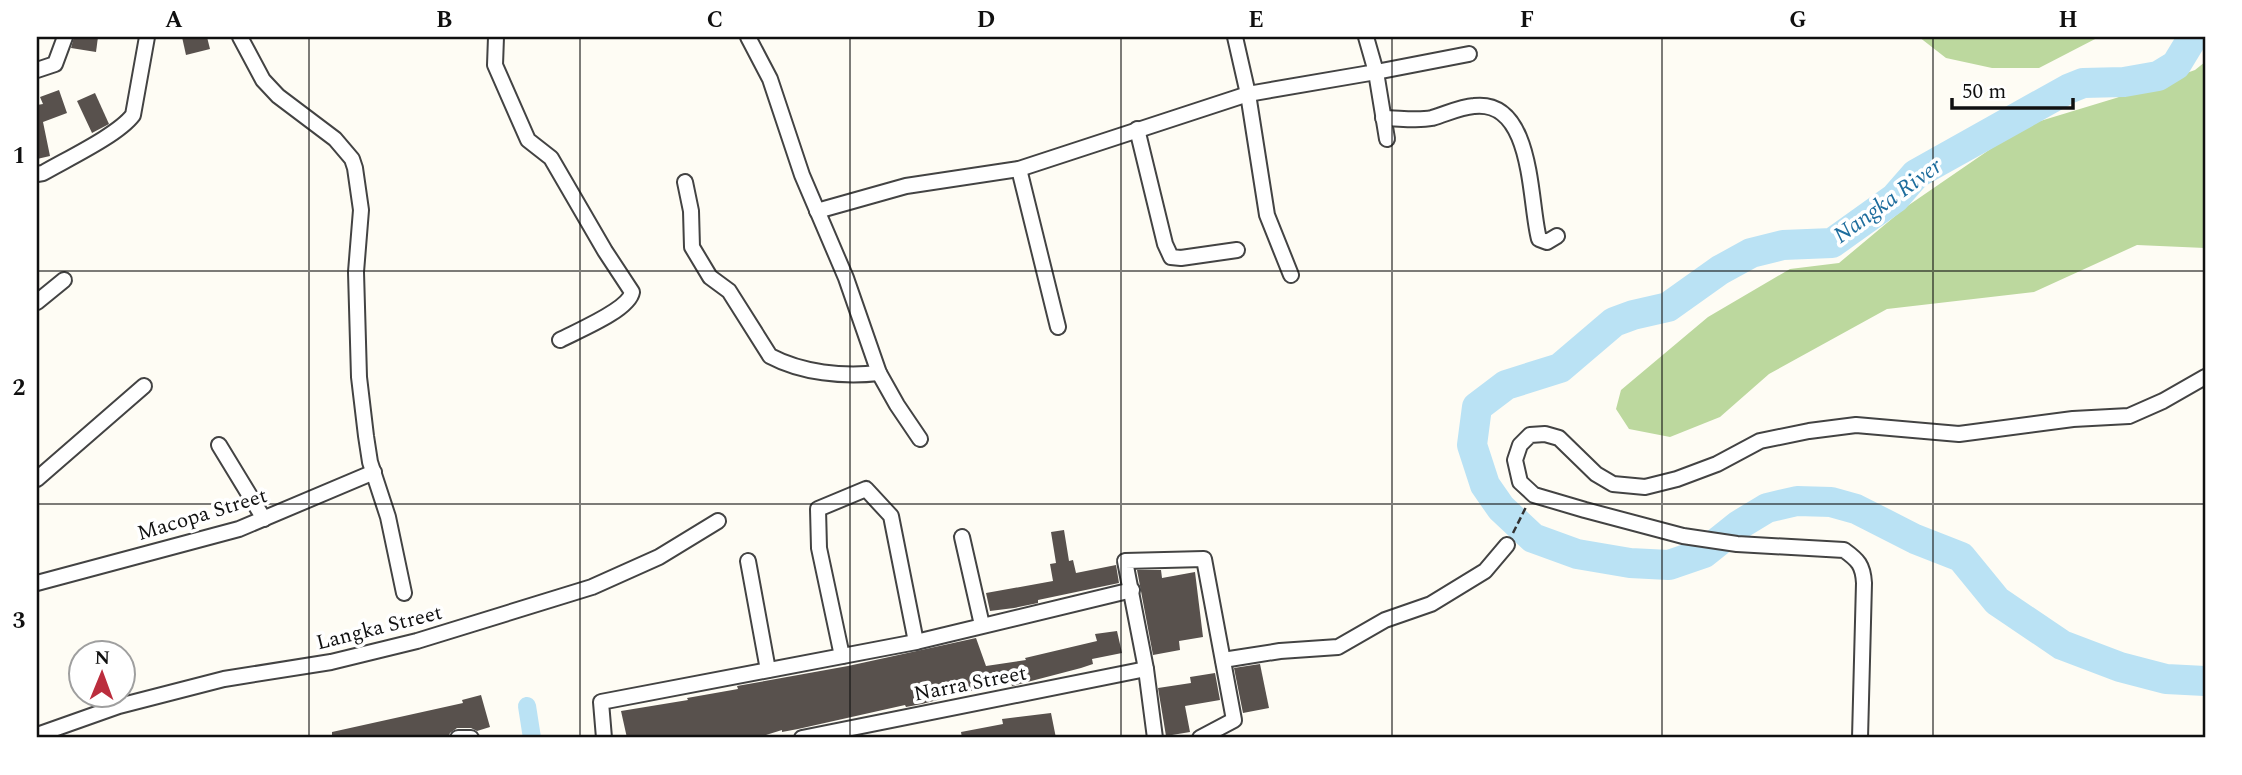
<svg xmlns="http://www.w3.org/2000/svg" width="2242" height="775" font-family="Spectral,serif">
  <rect width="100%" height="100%" fill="#fefcf4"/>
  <!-- forest -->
  <g fill="#bcd89e">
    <path d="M1919,37H2099L2039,68H1992L1946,58Z"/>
    <path d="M2205,62V248L2137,245L2034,292L1887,309L1769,374L1720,417L1670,437L1629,429L1616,409L1621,390L1708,317L1790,269L1839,263L1906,207L2024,126L2116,98L2195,70Z"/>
  </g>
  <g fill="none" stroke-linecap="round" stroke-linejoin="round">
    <!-- canal -->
    <path stroke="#bae2f4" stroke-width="18" d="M527,706L532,738"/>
    <!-- river -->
    <path stroke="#bae2f4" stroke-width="30" d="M2193,37L2176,65L2158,76L2124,82L2083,83L2068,89L1916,174L1895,198L1832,243L1783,245L1751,253L1720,270L1668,307L1633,315L1614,322L1560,368L1506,385L1477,407L1472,445L1485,485L1501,508L1533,538L1577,554L1630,563L1669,565L1704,553L1739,525L1767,508L1797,501L1831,502L1856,509L1915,539L1961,557L1997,601L2062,645L2120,667L2166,679L2205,681"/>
  </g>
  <!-- building -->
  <g fill="#58514d">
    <path d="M74,37H98L96,52L71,48Z"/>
    <path d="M182,37H207L210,49L186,55Z"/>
    <path d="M59,90L67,113L43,122L50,156L37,159V105L43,104L40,97Z"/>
    <path d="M95,93L109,124L92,133L77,101Z"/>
    <path d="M1064,530L1069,561L1073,560L1076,573L1116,565L1119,583L1038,600V603L1014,608L990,611L986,593L1053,581L1050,564L1056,563L1051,532Z"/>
    <path d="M1137,570H1161L1162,578L1195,572L1203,637L1179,641L1180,650L1153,655Z"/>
    <path d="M1117,631L1122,653L1092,659L1093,664L1081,668L1012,686L1011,683L990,689V686L922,704L906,707L905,705L798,729L782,732V730L756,738H627L621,711L688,700L687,698L738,689L737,686L848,666L976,638L986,666L1026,660L1025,658L1097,641L1095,634Z"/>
    <path d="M1260,664L1269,708L1243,713L1234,668Z"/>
    <path d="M1215,673L1220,700L1185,706L1190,732L1166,736L1158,688L1191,683L1190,677Z"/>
    <path d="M481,695L490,727L477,731L471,728H457L450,733L448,738H332V732L463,703L462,700Z"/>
    <path d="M1051,713L1056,738H962L961,732L1003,724L1002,719Z"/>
  </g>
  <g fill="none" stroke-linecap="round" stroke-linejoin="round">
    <!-- minor casing -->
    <g stroke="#434343" stroke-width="18">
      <g id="minor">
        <path d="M240,37L263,80L278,96L335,139L352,159L355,168L361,210L356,272L359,377L366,436L370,462L388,517L404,593"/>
        <path d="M496,37L495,65L528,140L551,158L605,251L632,292C629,310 577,331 560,340"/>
        <path d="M748,37L770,79L802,175L846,278L879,373L897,405L920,439"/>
        <path d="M1235,37L1248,94L1267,215L1291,275"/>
        <path d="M37,70L55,64L65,37"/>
        <path d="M1383,118C1399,118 1417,121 1432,118C1446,114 1460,107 1474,106C1534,99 1529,202 1539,239L1547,242L1557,236"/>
        <path d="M1137,129L1165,244L1171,257L1181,258L1237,250"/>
        <path d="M1387,139L1376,72L1469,54"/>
        <path d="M1019,169L1058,327"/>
        <path d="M37,174L43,173C67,159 118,135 133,115L147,37"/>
        <path d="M685,182L691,211L692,247L710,277L729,291L770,356C802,373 843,377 879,373"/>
        <path d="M817,211L906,186L1019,169L1248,94L1376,72L1366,37"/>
        <path d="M37,302L64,280"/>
        <path d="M219,445L264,519"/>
        <path d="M37,479L144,386"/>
        <path d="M962,537L982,625"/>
        <path d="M748,561L768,670"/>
        <path d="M37,583L239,529L374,472"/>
        <path d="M842,656L819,548L818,509L866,489L891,516L916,642"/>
        <path d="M1223,660L1280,651L1338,647L1385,620L1431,604L1485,571L1507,545"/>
        <path d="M37,735L119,706L224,679L331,662L417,641L592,587L659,557L718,521"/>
        <path d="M458,738H471"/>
        <path d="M604,738L601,702L916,642L1132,590"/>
        <path d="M802,738L1146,669"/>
        <path d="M1155,738L1146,669L1125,561L1204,559L1234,720L1200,738"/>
        <path d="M1860,738L1864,583C1863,565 1858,560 1844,550L1737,544L1683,536L1585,510L1534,495L1520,482L1515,460L1520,445L1530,435L1545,434L1559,438L1596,474L1613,484L1645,487L1677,479L1717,464L1760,441L1809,431L1856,425L1959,434L2073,419L2129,416L2163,401L2205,377"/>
      </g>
    </g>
    <!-- path -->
    <path stroke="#323232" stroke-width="2.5" stroke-dasharray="7 3.5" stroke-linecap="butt" d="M1513,533L1526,507"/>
    <!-- minor -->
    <use href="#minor" stroke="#fff" stroke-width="14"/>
  </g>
  <!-- grid -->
  <path fill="none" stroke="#101010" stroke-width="2" stroke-opacity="0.55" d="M309,37V738M580,37V738M850,37V738M1121,37V738M1392,37V738M1662,37V738M1933,37V738M37,271H2205M37,504H2205"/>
  <g text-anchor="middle" stroke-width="7" stroke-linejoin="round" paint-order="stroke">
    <!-- street labels -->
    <g font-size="21" fill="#101010" stroke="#fff">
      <text transform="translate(202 514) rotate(-17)" y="7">Macopa Street</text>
      <text transform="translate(379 627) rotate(-14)" y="7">Langka Street</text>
      <text transform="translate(970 683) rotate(-11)" y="7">Narra Street</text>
    </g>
    <!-- water labels -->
    <g font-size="23" font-style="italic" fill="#1e6d9d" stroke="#fff">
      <text transform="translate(1887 200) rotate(-36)" y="8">Nangka River</text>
    </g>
  </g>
  <!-- border -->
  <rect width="2242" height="775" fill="none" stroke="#ffffff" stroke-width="77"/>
  <!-- north arrow -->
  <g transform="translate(102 674) rotate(1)"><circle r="33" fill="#ffffff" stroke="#9f9f9f" stroke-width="2"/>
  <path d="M0-5L12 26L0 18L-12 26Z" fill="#bb2d3d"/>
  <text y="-10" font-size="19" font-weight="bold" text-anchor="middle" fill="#101010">N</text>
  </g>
  <!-- scale -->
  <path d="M1952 98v10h121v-10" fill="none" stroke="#101010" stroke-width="3.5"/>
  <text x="1962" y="98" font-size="21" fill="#101010" stroke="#ffffff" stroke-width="5" paint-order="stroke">50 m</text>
  <rect x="38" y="38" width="2166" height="698" fill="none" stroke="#101010" stroke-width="2.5"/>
  <g font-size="23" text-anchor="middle" font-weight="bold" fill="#101010">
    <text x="174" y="27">A</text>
    <text x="444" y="27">B</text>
    <text x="715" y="27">C</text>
    <text x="986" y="27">D</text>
    <text x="1256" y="27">E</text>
    <text x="1527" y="27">F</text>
    <text x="1798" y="27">G</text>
    <text x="2068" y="27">H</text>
    <text x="19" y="163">1</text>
    <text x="19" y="395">2</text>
    <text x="19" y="628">3</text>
  </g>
</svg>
